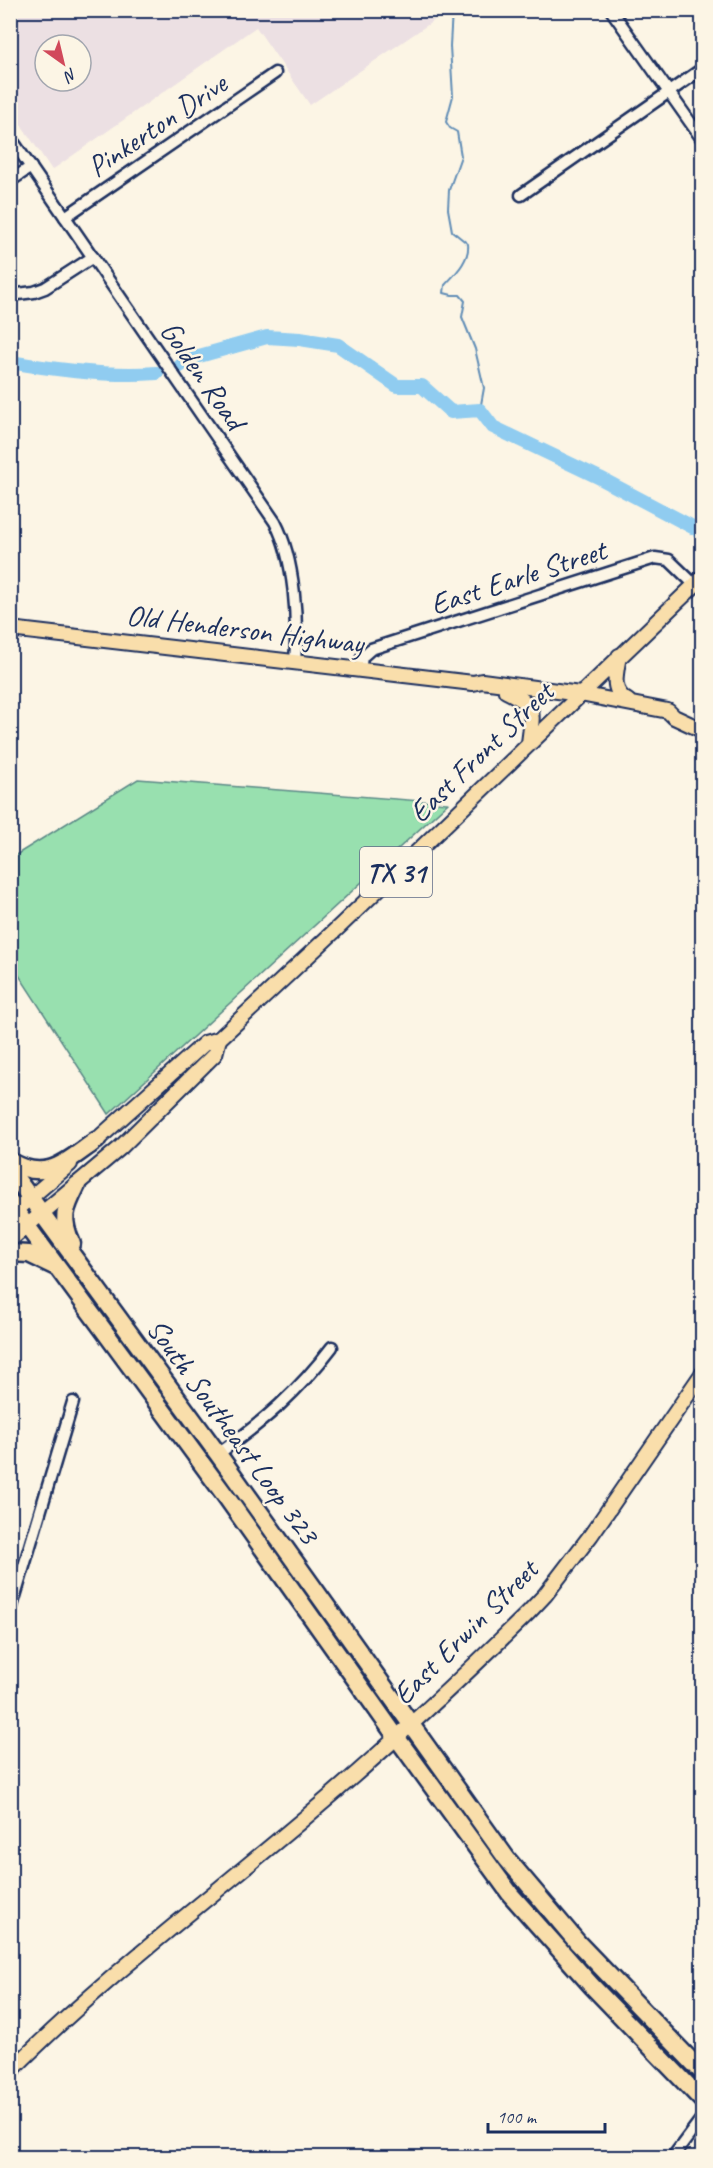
<svg xmlns="http://www.w3.org/2000/svg" width="713" height="2168" font-family="Caveat,sans-serif">
  <rect width="100%" height="100%" fill="#fcf5e5"/>
  <filter id="ink" filterUnits="userSpaceOnUse"><feTurbulence type="fractalNoise" baseFrequency=".0167" numOctaves="2"/><feDisplacementMap in="SourceGraphic" scale="12" xChannelSelector="R" yChannelSelector="G"/><feConvolveMatrix kernelMatrix="1 2 1 2 8 2 1 2 1" color-interpolation-filters="sRGB"/></filter>
  <g filter="url(#ink)">
    <!-- built -->
    <path fill="#ece0e3" fill-rule="evenodd" d="M10,11L11,10L448,11L310,105L256,27L52,170L11,110L10,34L14,32L11,27ZM45,45H81V81H45Z"/>
    <!-- green -->
    <path fill="#98e0af" stroke="#5a8886" stroke-width="1.5" d="M138,779L448,803L109,1114L11,963V858Z"/>
    <g fill="none" stroke-linecap="round" stroke-linejoin="round">
      <!-- stream -->
      <path stroke="#618db6" stroke-width="2" d="M452,10L450,46L453,96L446,122L450,128L457,132L461,156L449,190L448,209L452,231L468,244C470,260 455,274 445,285L444,293L452,295H460L465,301L462,317L475,349L484,388L480,410"/>
      <!-- river -->
      <g stroke="#90ccf0" stroke-width="14">
        <path d="M10,362C57,370 111,377 157,373"/>
        <path d="M180,366L192,358L267,337L300,339L338,345L397,386H422L451,412L480,410L493,427L600,478L702,532"/>
      </g>
      <!-- minor casing -->
      <g stroke="#1b2f5e" stroke-width="15">
        <g id="minor">
          <path d="M611,10L702,139"/>
          <path d="M10,137L275,522C295,560 298,620 295,663"/>
          <path d="M10,181L31,167"/>
          <path d="M521,195L702,69"/>
          <path d="M65,217L275,73"/>
          <path d="M10,295L34,292L45,288L93,257"/>
          <path d="M360,670L362,657L371,649L655,558L669,560L695,585"/>
          <path d="M218,1454C263,1422 298,1392 332,1347"/>
          <path d="M10,1613L73,1402"/>
          <path d="M672,2158L702,2118"/>
        </g>
      </g>
      <!-- major casing -->
      <g stroke="#1b2f5e" stroke-width="18">
        <g id="major">
          <path d="M10,629L473,683L482,681L580,694L668,711L674,717L702,730"/>
          <path d="M619,656C616,673 610,692 628,701"/>
          <path d="M506,691C537,706 533,710 529,743"/>
          <path d="M89,1147L205,1043L219,1039L342,924L702,578"/>
          <path d="M10,1215L70,1164"/>
          <path d="M10,1240L120,1148L215,1054L219,1039"/>
          <path d="M10,2072C102,1979 208,1900 307,1816C384,1751 457,1683 528,1613L545,1595L591,1535L702,1374"/>
        </g>
      </g>
      <!-- highway casing -->
      <g stroke="#1b2f5e" stroke-width="21">
        <g id="highway">
          <path d="M10,1161C47,1184 67,1160 97,1140"/>
          <path d="M10,1170L218,1454L507,1859L578,1943L702,2072"/>
          <path d="M10,1203L227,1498L397,1738L511,1895L592,1986L702,2100"/>
          <path d="M72,1244C60,1218 65,1209 77,1185"/>
          <path d="M10,1253L29,1254L54,1266"/>
        </g>
      </g>
      <!-- minor -->
      <use href="#minor" stroke="#fcf5e5" stroke-width="10"/>
      <!-- major -->
      <use href="#major" stroke="#f9deab" stroke-width="14"/>
      <!-- highway -->
      <use href="#highway" stroke="#f9deab" stroke-width="16"/>
    </g>
  </g>
  <g text-anchor="middle" stroke-width="5" stroke-linejoin="round" paint-order="stroke">
    <!-- shield labels -->
    <rect fill="#fcf5e5" stroke="#5e6a86" stroke-width="1.5" x="360" y="847" width="72" height="50" rx="4.5"/>
    <g font-size="28" font-weight="bold" fill="#1b2f5e">
      <text x="396" y="882">TX 31</text>
    </g>
    <!-- street labels -->
    <g font-size="30" fill="#1b2f5e" stroke="#fcf5e5">
      <text transform="translate(157 125) rotate(-34)" y="10">Pinkerton Drive</text>
      <text transform="translate(203 375) rotate(55)" y="10">Golden Road</text>
      <text transform="translate(518 577) rotate(-18)" y="10">East Earle Street</text>
      <text transform="translate(245 629) rotate(7)" y="10">Old Henderson Highway</text>
      <text transform="translate(481 752) rotate(-44)" y="10">East Front Street</text>
      <text transform="translate(233 1431) rotate(54)" y="10">South Southeast Loop 323</text>
      <text transform="translate(465 1632) rotate(-45)" y="10">East Erwin Street</text>
    </g>
  </g>
  <!-- margin -->
  <rect width="713" height="2168" fill="none" stroke="#fcf5e5" stroke-width="36"/>
  <rect x="18" y="18" width="677" height="2132" fill="none" stroke="#1b2f5e" stroke-width="2" filter="url(#ink)"/>
  <!-- north arrow -->
  <g transform="translate(63 63) rotate(146)"><circle r="28" fill="#fcf5e5" stroke="#a2a6af" stroke-width="1.5"/>
  <path d="M0-4.5L10 22L0 15L-10 22Z" fill="#d1495b"/>
  <text y="-9" font-size="16" font-weight="bold" text-anchor="middle" fill="#1b2f5e">N</text>
  </g>
  <!-- scale -->
  <path d="M488 2123v9h117v-9" fill="none" stroke="#1b2f5e" stroke-width="3"/>
  <text x="497" y="2123" font-size="18" fill="#1b2f5e" stroke="#fcf5e5" stroke-width="4.5" paint-order="stroke">100 m</text>
</svg>
